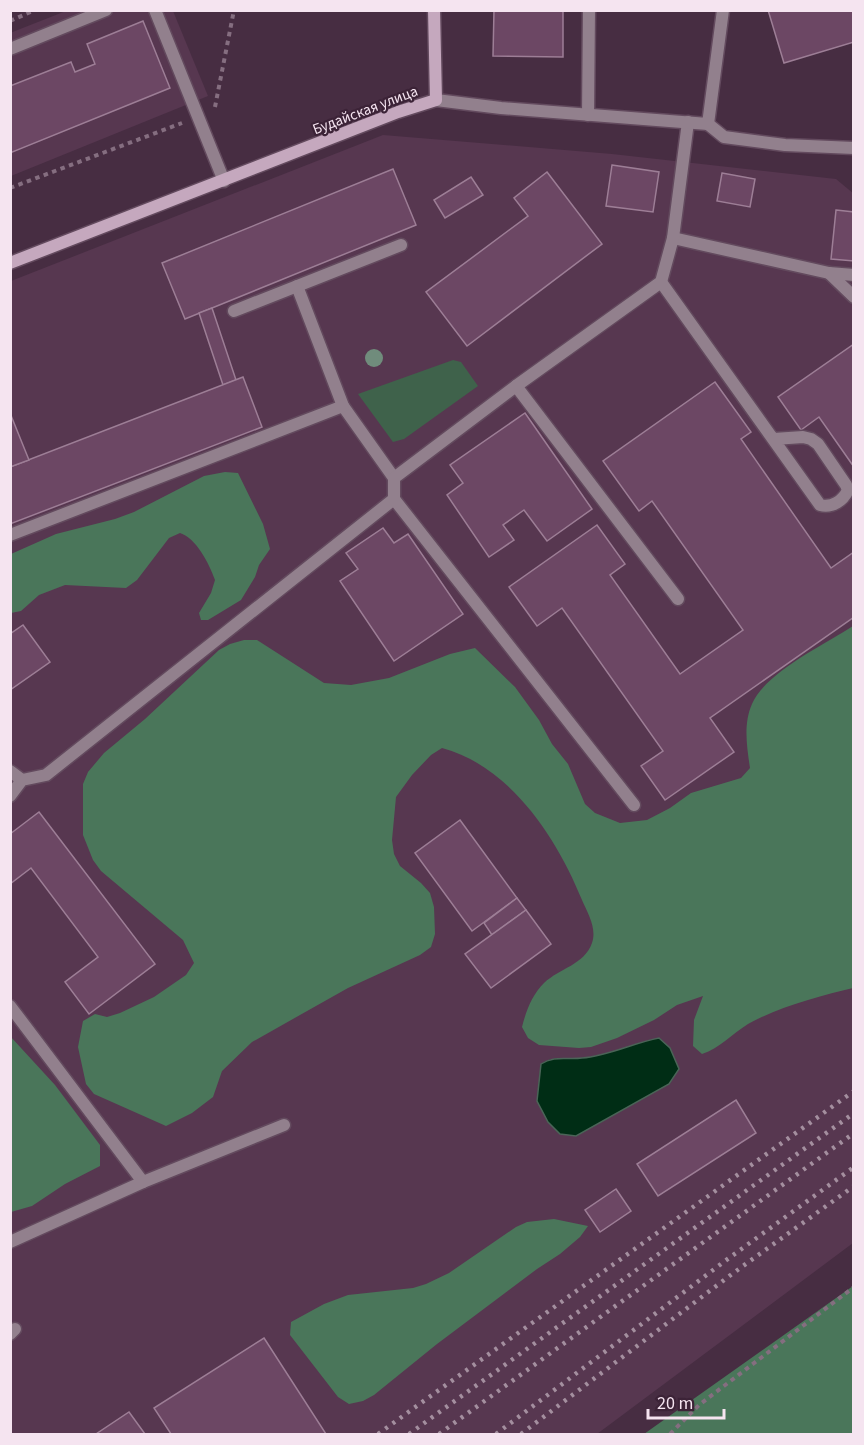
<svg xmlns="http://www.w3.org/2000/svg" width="864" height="1445" font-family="'Source Sans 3',sans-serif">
  <rect width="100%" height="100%" fill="#472d42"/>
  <!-- built -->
  <g fill="#573750">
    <path d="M66,11H173L208,96L11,176L10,33Z"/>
    <path d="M383,135L612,154L836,179L854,194L853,1243L597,1434H11V281Z"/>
  </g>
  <!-- green -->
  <path fill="#3f624b" d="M453,360L461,362L478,386L404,439L393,442L358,394Z"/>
  <!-- forest -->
  <g fill="#4a765a">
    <path d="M225,472L238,473L263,524L270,549L259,565L255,577L241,600L208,620H201L199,613L211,593L215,580C209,563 196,538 180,533L169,538L137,580L126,588L65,585L39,595L21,611L11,613V554L56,534L115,519L134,512L204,476Z"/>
    <path d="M853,626V988C822,995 776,1008 748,1024C732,1034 720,1048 702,1054L693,1046L694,1020L703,996L677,1005L654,1020L617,1038L591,1047L579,1048L539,1045L528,1038L522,1027C526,1011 532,995 544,983C560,968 584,965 592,943C597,928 588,914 582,900C557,838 510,766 442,748L431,755L412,775L396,797L392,840L394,854L400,866L421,883L430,893L434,907L435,934L431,947L420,955L348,988L252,1042L222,1071L213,1097L192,1113L166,1126L94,1094L86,1084L78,1047L83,1021L95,1014L107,1017L120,1013L154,997L186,975L194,963L183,940L101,871L93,860L83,835V784L88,772L104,753L145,719L219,650L230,644L244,640H257L324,683L351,685L389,678L450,654L475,648L515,687L539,720L552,744L568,764L585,804L595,813L620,823L647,820L670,808L691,793L741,778L750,768C747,748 743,724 752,704C766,672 824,645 853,626Z"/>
    <path d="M10,1036L55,1085L100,1145V1166L65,1184L32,1206L11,1212Z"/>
    <path d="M554,1219L588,1226L580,1237L560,1254L537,1269L437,1344L374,1395L363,1401L349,1404L338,1397L290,1335L291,1322L324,1304L348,1295L413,1288L426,1284L449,1273L516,1227L527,1222Z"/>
    <path d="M853,1286V1434H644Z"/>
  </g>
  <!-- water -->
  <path fill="#002d15" stroke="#4a6457" stroke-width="1.5" d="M659,1038L670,1048L679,1069L669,1084L576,1136L560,1134L548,1122L537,1101L541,1064C554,1055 567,1060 582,1058C608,1056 633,1043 659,1038Z"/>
  <!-- building -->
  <g fill="#6c4764" stroke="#9d7e96" stroke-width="1.5">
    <path d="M494,10H563V57L493,56Z"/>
    <path d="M768,10H854V42L784,63Z"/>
    <path d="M143,21L170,88L10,153V86L71,62L75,72L95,64L87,44Z"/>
    <path d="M612,165L659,172L653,212L606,206Z"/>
    <path d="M393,169L416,225L185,319L162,263Z"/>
    <path d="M547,172L602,244L467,346L426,292L528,216L514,198Z"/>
    <path d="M722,173L755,179L750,207L717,201Z"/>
    <path d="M471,177L483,195L445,218L434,200Z"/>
    <path d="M836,210L854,212V261L831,259Z"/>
    <path d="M212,308L236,380L223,385L199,313Z"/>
    <path d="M854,344V467L819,417L801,430L778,397Z"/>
    <path d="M243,377L262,427L10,524V467Z"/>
    <path d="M715,382L751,432L741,439L831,568L854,552V617L710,718L734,752L665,800L641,766L663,751L562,608L537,626L509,587L597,525L625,564L610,575L680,674L743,630L652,501L639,511L603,461Z"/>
    <path d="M10,413L29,460L10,467Z"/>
    <path d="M525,413L592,509L547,541L524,510L503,525L514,540L489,557L447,495L463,483L450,465Z"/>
    <path d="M383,528L394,543L408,534L463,614L394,661L340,581L358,569L346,553Z"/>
    <path d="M23,625L50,662L10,690V634Z"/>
    <path d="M39,812L155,964L89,1014L65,982L98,957L31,868L10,884V834Z"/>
    <path d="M460,820L517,898L472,931L415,853Z"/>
    <path d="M517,898L526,910L492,935L484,923Z"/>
    <path d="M526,910L551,944L491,988L465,954Z"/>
    <path d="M736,1100L756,1133L658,1196L637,1164Z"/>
    <path d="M616,1189L631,1211L600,1232L585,1210Z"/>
    <path d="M264,1338L326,1434H171L154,1408Z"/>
    <path d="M129,1412L145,1434H96Z"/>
  </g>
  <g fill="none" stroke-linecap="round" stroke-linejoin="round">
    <!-- lane casing -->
    <g stroke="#634a5e" stroke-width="15">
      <g id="lane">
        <path d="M155,10L224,181"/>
        <path d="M10,49L106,10"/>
        <path d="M588,115L589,10"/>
        <path d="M708,124L724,137L785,145L854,148"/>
        <path d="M673,238L829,273L854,275"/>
        <path d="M829,273L854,297"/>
        <path d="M661,282L820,505C832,508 843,501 848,490L846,485L818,444L811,439L803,437L774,439"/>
        <path d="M297,286L343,406L394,478"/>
        <path d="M234,311L401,245"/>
        <path d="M516,386L678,599"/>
        <path d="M10,535L343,406"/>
        <path d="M10,771L22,780"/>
        <path d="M10,796L22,780L46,775L394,499"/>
        <path d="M634,805L394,499V478L516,386L661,282L673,238L688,122"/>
        <path d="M10,1006L143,1182"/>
        <path d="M10,1242L143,1182L284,1125"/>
        <path d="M10,1334L15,1329"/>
      </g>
    </g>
    <!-- street casing -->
    <g stroke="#634a5e" stroke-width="15">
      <path id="street" d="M436,100L501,108L708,124L723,10"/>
    </g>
    <!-- secondary casing -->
    <g stroke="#634a5e" stroke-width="15">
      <path id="secondary" d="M10,263L398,112L436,100L434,10"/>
    </g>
    <!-- path -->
    <g stroke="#856e80" stroke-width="4" stroke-dasharray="4.5 4.5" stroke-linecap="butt">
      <path d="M10,21L35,10"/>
      <path d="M215,107L234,10"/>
      <path d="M10,188L182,123"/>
      <path d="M670,1434L699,1405L854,1287"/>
    </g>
    <!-- lane -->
    <use href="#lane" stroke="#92808d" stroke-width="12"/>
    <!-- street -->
    <use href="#street" stroke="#92808d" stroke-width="12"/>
    <!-- secondary -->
    <use href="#secondary" stroke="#c5a8be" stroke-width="12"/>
    <!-- rail -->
    <g stroke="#a48f9f" stroke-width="4.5" stroke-dasharray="3 6" stroke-linecap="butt">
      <path d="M378,1434L854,1091"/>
      <path d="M409,1434L854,1113"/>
      <path d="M439,1434L854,1133"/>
      <path d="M496,1434L725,1261L854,1167"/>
      <path d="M521,1434L732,1274L854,1186"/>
    </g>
  </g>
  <!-- trees -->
  <circle fill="#708c7c" cx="374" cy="358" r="9"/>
  <g text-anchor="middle" stroke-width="4.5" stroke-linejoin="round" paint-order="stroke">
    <!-- street labels -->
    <g font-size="15" fill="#f5e4f0" stroke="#3c2337">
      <text transform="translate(365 110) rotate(-21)" y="5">Будайская улица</text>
    </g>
  </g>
  <!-- border -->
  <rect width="864" height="1445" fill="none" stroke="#f5e4f0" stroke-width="24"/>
  <!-- scale -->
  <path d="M648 1409v9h76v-9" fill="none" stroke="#f5e4f0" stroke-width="3"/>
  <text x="657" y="1409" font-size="18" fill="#f5e4f0" stroke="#3c2337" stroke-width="4.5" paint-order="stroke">20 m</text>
</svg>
